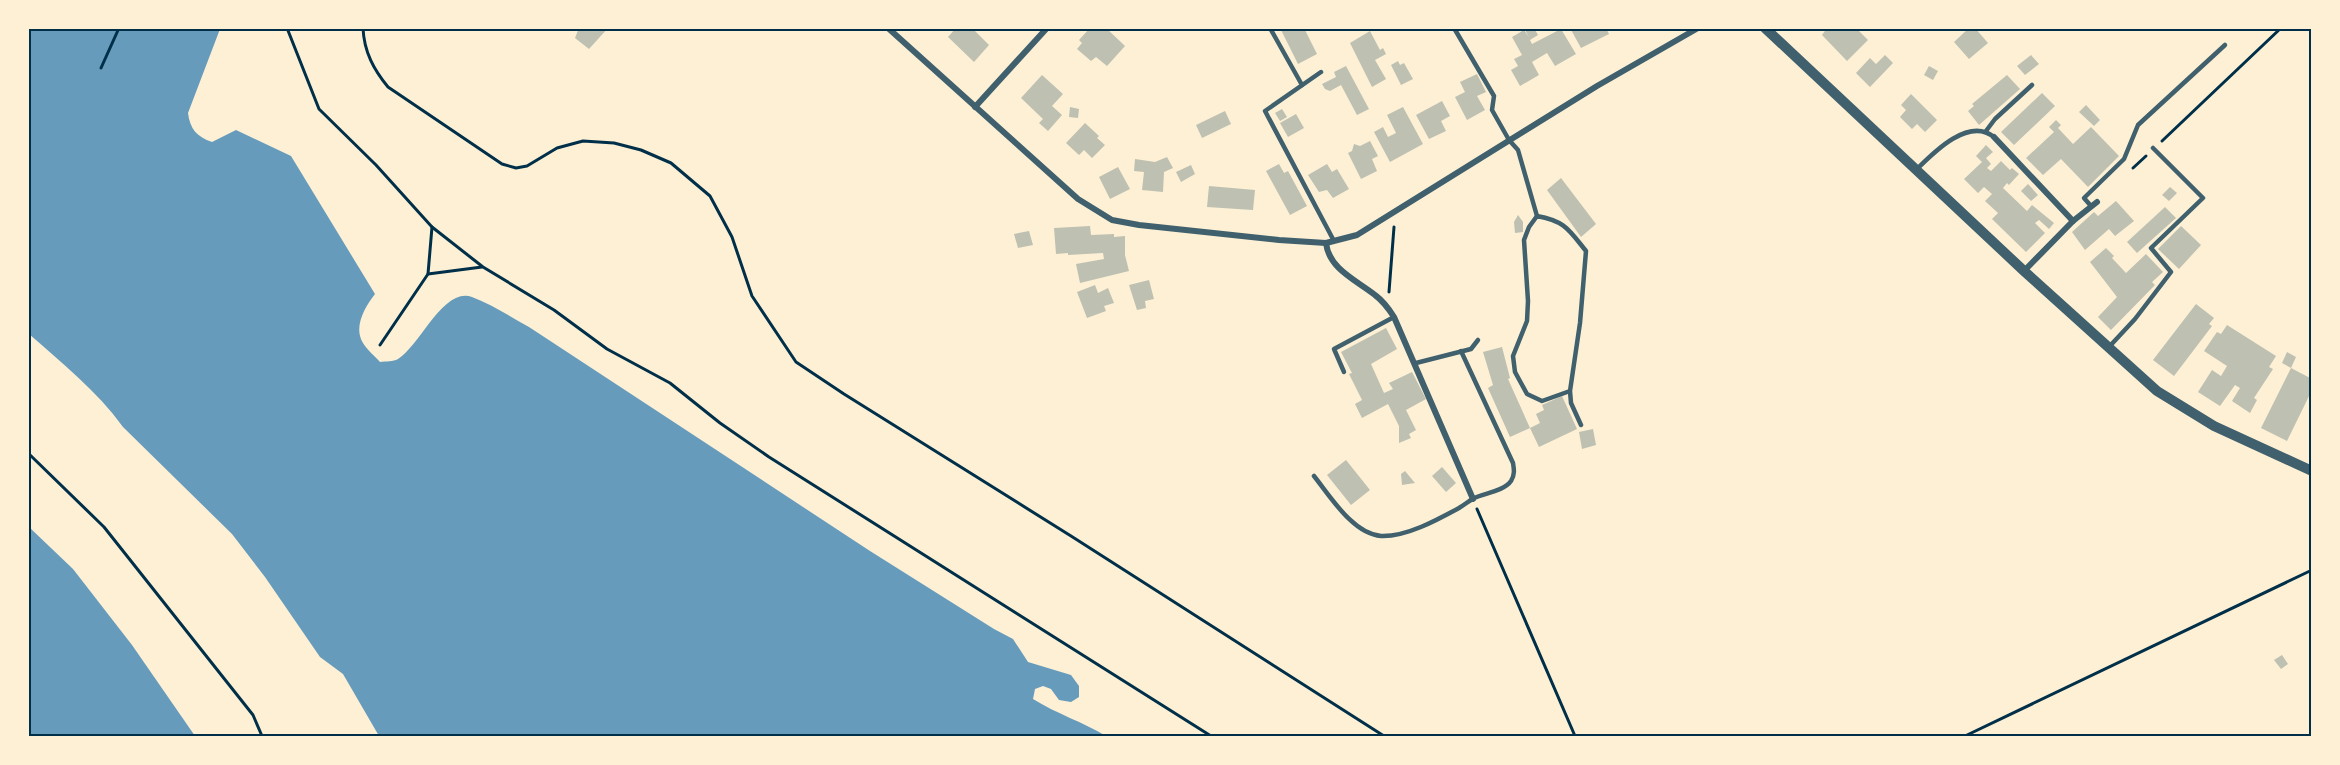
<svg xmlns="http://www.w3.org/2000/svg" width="2340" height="765" font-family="Cabin,sans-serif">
  <rect width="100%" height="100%" fill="#fdf0d5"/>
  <!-- water -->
  <g fill="#669bbc">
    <path d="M29,29H220L188,113C190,129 197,137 212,142L236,130L291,156L375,294C365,307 353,327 363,343C367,350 375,356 380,362C386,361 393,362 398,359C420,346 443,287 472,297C491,304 511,317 529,327L870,551L994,629L1013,639L1028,662L1071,675L1079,686V697L1071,702L1059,700L1051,689L1043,686L1035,689L1033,699C1057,714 1083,722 1106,736H379L343,674L320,657L265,577L232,534L123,427C97,391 62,363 29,334Z"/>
    <path d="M29,527L73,569L132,645L195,736H29Z"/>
  </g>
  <!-- building -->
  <g fill="#bec0b2">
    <path d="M579,28H608L589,49L575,38Z"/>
    <path d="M956,28H972L989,45L974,62L948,37Z"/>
    <path d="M1090,28H1106L1125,46L1107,66L1096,57L1091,61L1077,49L1082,43L1079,40Z"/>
    <path d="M1280,28H1304L1317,54L1298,64Z"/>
    <path d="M1524,28H1534L1538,35L1530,40L1532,44L1561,29L1576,54L1555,66L1547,53L1532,62L1539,75L1520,86L1511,70L1518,66L1514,59L1522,55L1512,37L1524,30L1529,37Z"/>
    <path d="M1570,28H1606L1609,34L1581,48Z"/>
    <path d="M1827,28H1856L1868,40L1847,61L1822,35Z"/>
    <path d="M1969,28H1975L1988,43L1969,59L1954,42Z"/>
    <path d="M1370,31L1380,50L1383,48L1386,54L1375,60L1386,79L1372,87L1350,43Z"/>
    <path d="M1885,55L1893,63L1870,87L1856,73L1870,58L1876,64Z"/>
    <path d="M2031,55L2039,64L2025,75L2017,66Z"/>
    <path d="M1398,61L1400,65L1404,63L1413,79L1401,85L1391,65Z"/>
    <path d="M1346,66L1369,109L1357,115L1341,85L1330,91L1325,89L1322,84L1336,77L1334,72Z"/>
    <path d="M1929,66L1938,71L1933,80L1924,75Z"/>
    <path d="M1477,74L1486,92L1477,96L1485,110L1467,120L1455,97L1465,92L1460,82Z"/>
    <path d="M1042,75L1063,94L1052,106L1062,115L1048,131L1039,123L1043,119L1021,98Z"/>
    <path d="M2007,75L2020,89L1979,125L1968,111L1974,106L1972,104Z"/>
    <path d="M2042,93L2055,106L2014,145L2001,132Z"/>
    <path d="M1911,94L1937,120L1925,132L1917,124L1912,129L1900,117L1906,110L1901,105Z"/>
    <path d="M1442,101L1450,116L1441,121L1446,131L1429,139L1416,115Z"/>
    <path d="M2086,105L2100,120L2094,126L2079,112Z"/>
    <path d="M1070,107L1079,109L1078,118L1069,117Z"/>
    <path d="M1403,107L1423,144L1390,162L1374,132L1383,127L1388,137L1396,133L1387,115Z"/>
    <path d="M1282,109L1287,117L1280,121L1275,113Z"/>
    <path d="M1225,111L1231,124L1202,138L1196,125Z"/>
    <path d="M1296,114L1304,128L1288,137L1280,123Z"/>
    <path d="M2056,120L2061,125L2058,128L2073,144L2091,127L2119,156L2088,187L2061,159L2043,175L2026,158L2054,132L2049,127Z"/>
    <path d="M1085,123L1099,136L1097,138L1105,145L1092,158L1084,150L1079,155L1066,143Z"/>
    <path d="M1370,141L1378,156L1372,159L1377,171L1361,179L1348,153L1352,151L1354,144L1360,146Z"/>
    <path d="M1986,145L1993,152L1986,158L1991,164L1987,168L1991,171L2001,161L2010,170L2012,168L2019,174L2009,185L2007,183L2003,188L2027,211L2032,205L2054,223L2049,229L2039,220L2035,223L2045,233L2026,252L1992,219L1998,213L1985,201L1992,194L1984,187L1978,193L1964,179L1982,162L1976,156Z"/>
    <path d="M1167,157L1173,168L1164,172L1163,192L1142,190L1144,172L1134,171L1135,159L1155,162Z"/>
    <path d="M1279,164L1284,173L1288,171L1307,206L1290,215L1266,171Z"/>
    <path d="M1327,164L1332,172L1337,169L1349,189L1333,198L1327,190L1319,192L1308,175Z"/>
    <path d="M1191,165L1195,174L1181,182L1176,172Z"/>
    <path d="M1118,167L1130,189L1110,199L1099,177Z"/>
    <path d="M1561,178L1596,224L1581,237L1547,190Z"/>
    <path d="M2028,184L2038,195L2031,201L2021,191Z"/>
    <path d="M1209,186L1255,190L1253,210L1207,207Z"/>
    <path d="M2170,187L2177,193L2169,201L2162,195Z"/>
    <path d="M2116,201L2134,221L2115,236L2109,229L2085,250L2072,232L2094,212L2098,216Z"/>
    <path d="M2165,207L2176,218L2137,253L2127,242Z"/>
    <path d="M1518,215L1523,222V232L1515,233L1514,222Z"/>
    <path d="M1090,226L1091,235L1114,234V237L1125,236V255L1129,271L1080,283L1076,264L1104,259L1103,253L1068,255V253L1056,254L1054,228Z"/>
    <path d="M2181,226L2201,245L2179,269L2158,249Z"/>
    <path d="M1029,231L1033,245L1018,248L1014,234Z"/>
    <path d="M2106,248L2114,256L2112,258L2126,273L2146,254L2163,272L2152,282L2155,285L2111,330L2098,317L2117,297L2090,262Z"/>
    <path d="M1149,280L1154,299L1145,301L1146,308L1137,310L1129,285Z"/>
    <path d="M1095,285L1098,293L1108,288L1114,303L1104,306L1106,311L1087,318L1077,292Z"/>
    <path d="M2196,304L2214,318L2209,324L2212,326L2174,376L2153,360Z"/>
    <path d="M2227,325L2276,356L2269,367L2273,369L2254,398L2257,400L2250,413L2232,401L2240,388L2235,385L2220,406L2198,392L2212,370L2221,376L2227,366L2204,351L2217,332L2221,334Z"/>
    <path d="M1386,328L1397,349L1371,364L1384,393L1393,389L1389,383L1412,372L1426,399L1406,410L1416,430L1409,434L1411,438L1399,443V426L1388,404L1362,418L1355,404L1362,400L1349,374L1352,373L1341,352Z"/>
    <path d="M1502,347L1510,378L1508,379L1530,428L1510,437L1488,388L1493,385L1483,352Z"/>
    <path d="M2287,352L2296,357L2291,368L2282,363Z"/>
    <path d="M2291,368L2312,379V390L2287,441L2261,428Z"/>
    <path d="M1562,396L1577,429L1539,447L1530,428L1540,423L1536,414L1544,410L1542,405Z"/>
    <path d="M1593,429L1596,445L1582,449L1579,432Z"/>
    <path d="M1346,460L1370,490L1351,505L1327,475Z"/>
    <path d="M1442,467L1456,483L1446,492L1432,476Z"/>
    <path d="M1405,471L1415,483L1402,485L1401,474Z"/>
    <path d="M2282,655L2288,664L2281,669L2274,660Z"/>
  </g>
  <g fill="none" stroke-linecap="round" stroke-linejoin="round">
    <!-- path -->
    <g stroke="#003049" stroke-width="3">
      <path d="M287,28L319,109L376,165L432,227L483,267L554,310L607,349L670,383L720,423L769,457L1211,736"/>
      <path d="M363,28C364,52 374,70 388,87L502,164L516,168L527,166L557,148L583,141L614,143L641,150L671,163L710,196L732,237L752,296L796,362L844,394L1071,536L1384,736"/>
      <path d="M101,68L119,28"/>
      <path d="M2162,141L2281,28"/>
      <path d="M2133,168L2146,156"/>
      <path d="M428,274L482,267"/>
      <path d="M1389,292L1394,227"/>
      <path d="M380,345L428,274L432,227"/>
      <path d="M28,453L104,527L253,715L262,736"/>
      <path d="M1477,509L1575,736"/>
      <path d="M1965,736L2312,570"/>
    </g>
    <!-- service -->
    <g stroke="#3f606c" stroke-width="4.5">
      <path d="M1270,28L1302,85"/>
      <path d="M1454,28L1494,96L1492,110L1509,140L1518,150L1537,216"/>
      <path d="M1321,72L1265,111L1334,241"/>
      <path d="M1986,131L1995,119L2032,85"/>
      <path d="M1917,169C1935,151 1969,117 1994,137"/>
      <path d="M2091,206L2084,198L2124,159L2138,125L2225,45"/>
      <path d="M2108,348L2135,319L2171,272L2151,248L2203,198L2153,148"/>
      <path d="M1416,363L1471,349L1478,340"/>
      <path d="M1344,372L1334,349L1394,317"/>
      <path d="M1570,391L1542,401L1527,394L1515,372L1513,356L1527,321L1528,301L1524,240L1529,227L1537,216C1565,221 1569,230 1586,251L1580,323L1570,391L1571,403L1581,425"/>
      <path d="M1314,476C1330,496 1353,534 1381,536C1406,537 1437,520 1459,508C1464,505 1469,501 1474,498C1485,493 1504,491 1511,481C1515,475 1514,469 1513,463L1461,351"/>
    </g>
    <!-- minor -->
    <g stroke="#3f606c" stroke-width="6">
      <path d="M888,28L1078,199L1112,220L1139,225L1279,240L1326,243L1357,235L1597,86L1698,28"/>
      <path d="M975,107L1047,28"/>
      <path d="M1994,137L2073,221"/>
      <path d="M1326,243C1329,269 1356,280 1375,295C1383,301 1389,309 1394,317L1473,499"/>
      <path d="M2024,271L2073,221L2097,202"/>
    </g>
    <!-- tertiary -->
    <path stroke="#3f606c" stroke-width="10" d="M1765,28L2024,271L2157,391L2214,426L2312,471"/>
  </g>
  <!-- border -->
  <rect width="2340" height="765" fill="none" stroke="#fdf0d5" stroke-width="60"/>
  <rect x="30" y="30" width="2280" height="705" fill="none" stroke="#003049" stroke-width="2"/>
</svg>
